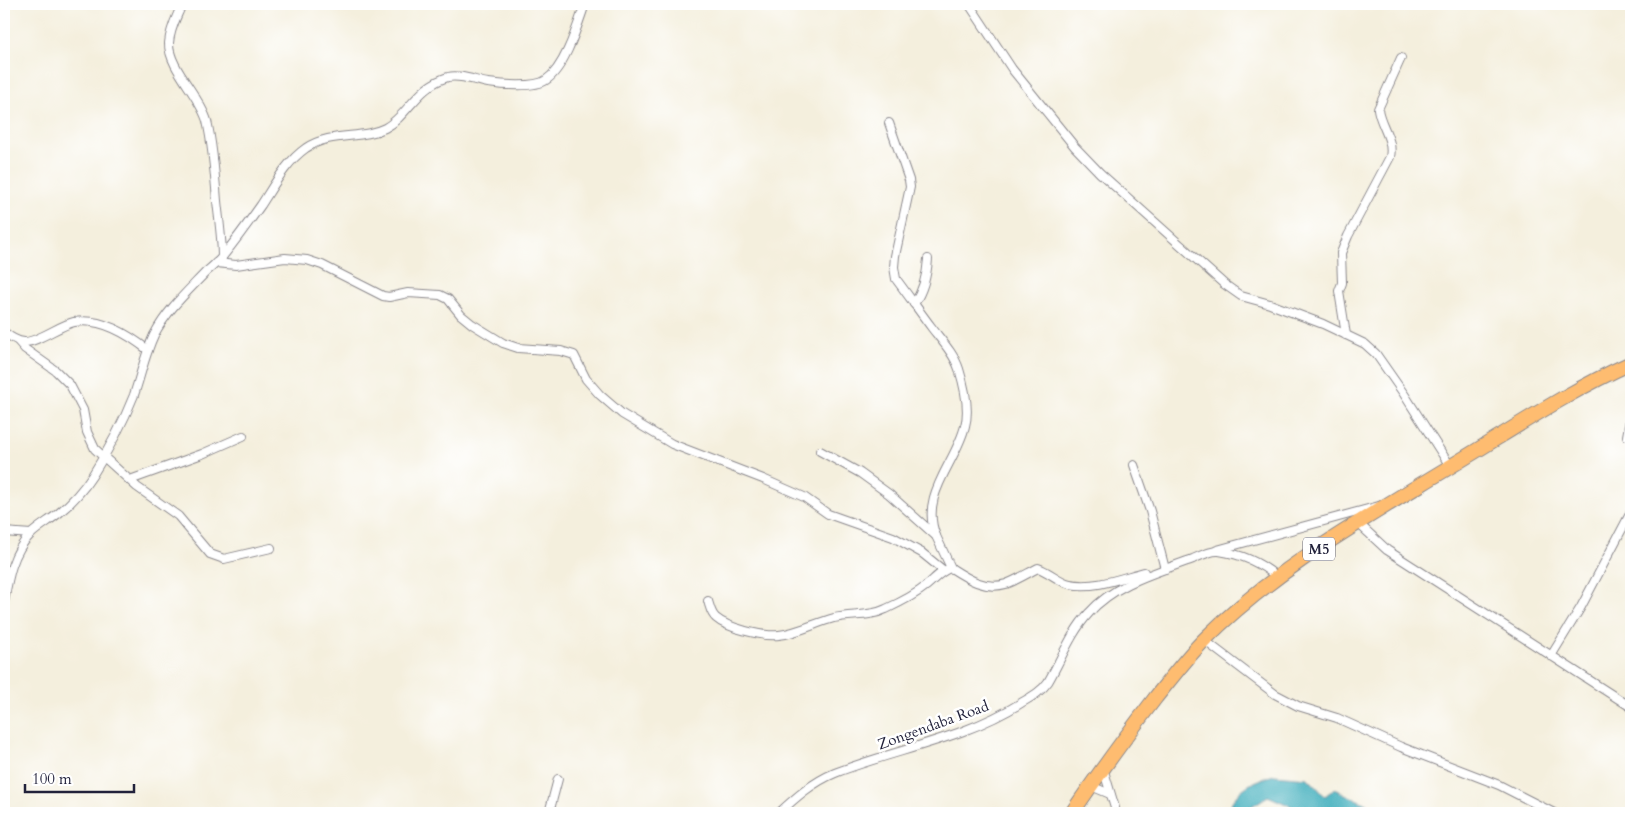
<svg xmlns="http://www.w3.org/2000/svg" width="1635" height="817" font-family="Cardo,serif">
  <rect width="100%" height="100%" fill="#fff"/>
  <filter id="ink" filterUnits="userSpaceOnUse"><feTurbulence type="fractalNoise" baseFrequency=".02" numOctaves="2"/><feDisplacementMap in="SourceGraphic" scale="10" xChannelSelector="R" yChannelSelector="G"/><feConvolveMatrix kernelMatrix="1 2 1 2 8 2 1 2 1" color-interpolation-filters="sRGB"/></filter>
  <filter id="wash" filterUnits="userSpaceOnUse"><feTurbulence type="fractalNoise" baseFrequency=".0096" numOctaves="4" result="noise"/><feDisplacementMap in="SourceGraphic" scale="20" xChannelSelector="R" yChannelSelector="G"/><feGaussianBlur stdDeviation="1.12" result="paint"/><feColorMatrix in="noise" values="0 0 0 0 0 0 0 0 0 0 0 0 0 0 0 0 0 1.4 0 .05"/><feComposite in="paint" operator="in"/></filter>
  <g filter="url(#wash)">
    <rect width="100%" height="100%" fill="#f4efdd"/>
    <!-- water -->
    <path fill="#40aebc" stroke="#31687c" d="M1274,775L1308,778L1325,796L1334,789L1386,813H1307L1268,796L1252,806L1245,813H1227C1235,789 1251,782 1274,775Z"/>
  </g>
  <g filter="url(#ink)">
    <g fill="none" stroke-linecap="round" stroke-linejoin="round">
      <!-- minor casing -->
      <g stroke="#8b888c" stroke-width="10">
        <g id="minor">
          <path d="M182,4C177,17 170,28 169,43C168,67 200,96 207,121C213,147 215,174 217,201C219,220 222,239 222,258"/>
          <path d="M969,4L1012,69L1075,147L1100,173L1224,284L1241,296L1270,304L1323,324L1365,344L1376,354L1404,394L1450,466"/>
          <path d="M889,123L909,180L910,187L895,256L894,267L896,279C908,295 920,312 932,328C942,341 954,354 959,369C964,385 970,409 965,426C956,463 919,495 936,536"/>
          <path d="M216,263L236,265L285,258L307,260L322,265L383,296L389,297L408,293L440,295L448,299L461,315L472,324L503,343L518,348L561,351L574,355L586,379L600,395L622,414L672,444L763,479L804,497L828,514L893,537L922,553L943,570"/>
          <path d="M914,304C923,291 927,275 928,259"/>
          <path d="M4,332C10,337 16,341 24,342C36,343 60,325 74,322C101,317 128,334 148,350"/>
          <path d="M1346,335L1339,291L1342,283L1341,253L1348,236L1390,157C1394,140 1380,125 1378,109L1401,58"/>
          <path d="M18,341L25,349L56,371L70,385L83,410L87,432L95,449L137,487L178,516L210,554L224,559L271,548"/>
          <path d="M1627,436L1631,415"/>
          <path d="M820,451L860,473L889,494L936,536L951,568"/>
          <path d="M1134,465L1150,511L1165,569"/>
          <path d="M130,480L202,454L243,436"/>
          <path d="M1358,523L1387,550L1631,707"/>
          <path d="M4,532L31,534"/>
          <path d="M1217,550L1379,506"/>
          <path d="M708,601C710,607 711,614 716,618C727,628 764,637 779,635C798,633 815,623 834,618C851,614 870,617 886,609C899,603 915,595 926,586C935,579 940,571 951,568C968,579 985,590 1006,584C1017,580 1028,573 1038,568C1050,572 1059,582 1070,584C1095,589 1121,578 1144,572"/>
          <path d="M4,602C8,579 12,553 30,535C38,527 49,521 59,513C71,503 83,490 92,476C108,451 123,423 134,395C141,375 145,354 154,335C167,310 187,292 206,272C212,267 218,262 223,256C236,240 249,222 261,205C274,185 286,162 306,148C332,131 361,140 385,128C408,116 417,86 448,77C461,74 475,81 488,83C502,85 535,88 546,80C565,68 578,24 585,4"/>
          <path d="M1204,640L1275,694L1298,706L1337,718L1401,747L1499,785L1554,813"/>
          <path d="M1551,656L1581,607L1631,512"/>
          <path d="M1103,768L1115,808V813"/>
          <path d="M1091,786L1110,794"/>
          <path d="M549,813L558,779"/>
          <path d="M779,813C795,798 813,782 835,773C897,749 964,739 1021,703C1031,697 1041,692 1048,682C1061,660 1071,632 1089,613C1115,583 1158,572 1193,559C1200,556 1211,550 1219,551C1240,554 1261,563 1277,577"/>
        </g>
      </g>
      <!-- trunk casing -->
      <g stroke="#8b888c" stroke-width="16">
        <path id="trunk" d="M1072,813C1099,773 1127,735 1156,697C1172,677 1187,657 1205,639C1275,569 1364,519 1448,468C1510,431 1565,393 1631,363"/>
      </g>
      <!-- minor -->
      <use href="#minor" stroke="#fff" stroke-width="8"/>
      <!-- trunk -->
      <use href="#trunk" stroke="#febc70" stroke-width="14"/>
    </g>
  </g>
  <g text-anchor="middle" stroke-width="5" stroke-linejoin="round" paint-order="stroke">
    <!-- shield labels -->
    <rect fill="#fff" stroke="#646476" stroke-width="1" x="1303" y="537.5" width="32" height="23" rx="4"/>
    <g font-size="14" font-weight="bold" fill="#22223b">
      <text x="1319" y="554">M5</text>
    </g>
    <!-- street labels -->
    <g font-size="15" fill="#22223b" stroke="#fff">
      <text transform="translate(933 725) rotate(-20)" y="5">Zongendaba Road</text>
    </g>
  </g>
  <!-- margin -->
  <rect width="1635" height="817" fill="none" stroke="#fff" stroke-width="20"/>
  <!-- scale -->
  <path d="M25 784v8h109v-8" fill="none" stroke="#22223b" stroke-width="2.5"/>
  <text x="32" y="784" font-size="15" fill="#22223b" stroke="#ffffff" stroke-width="4" paint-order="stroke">100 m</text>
</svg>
